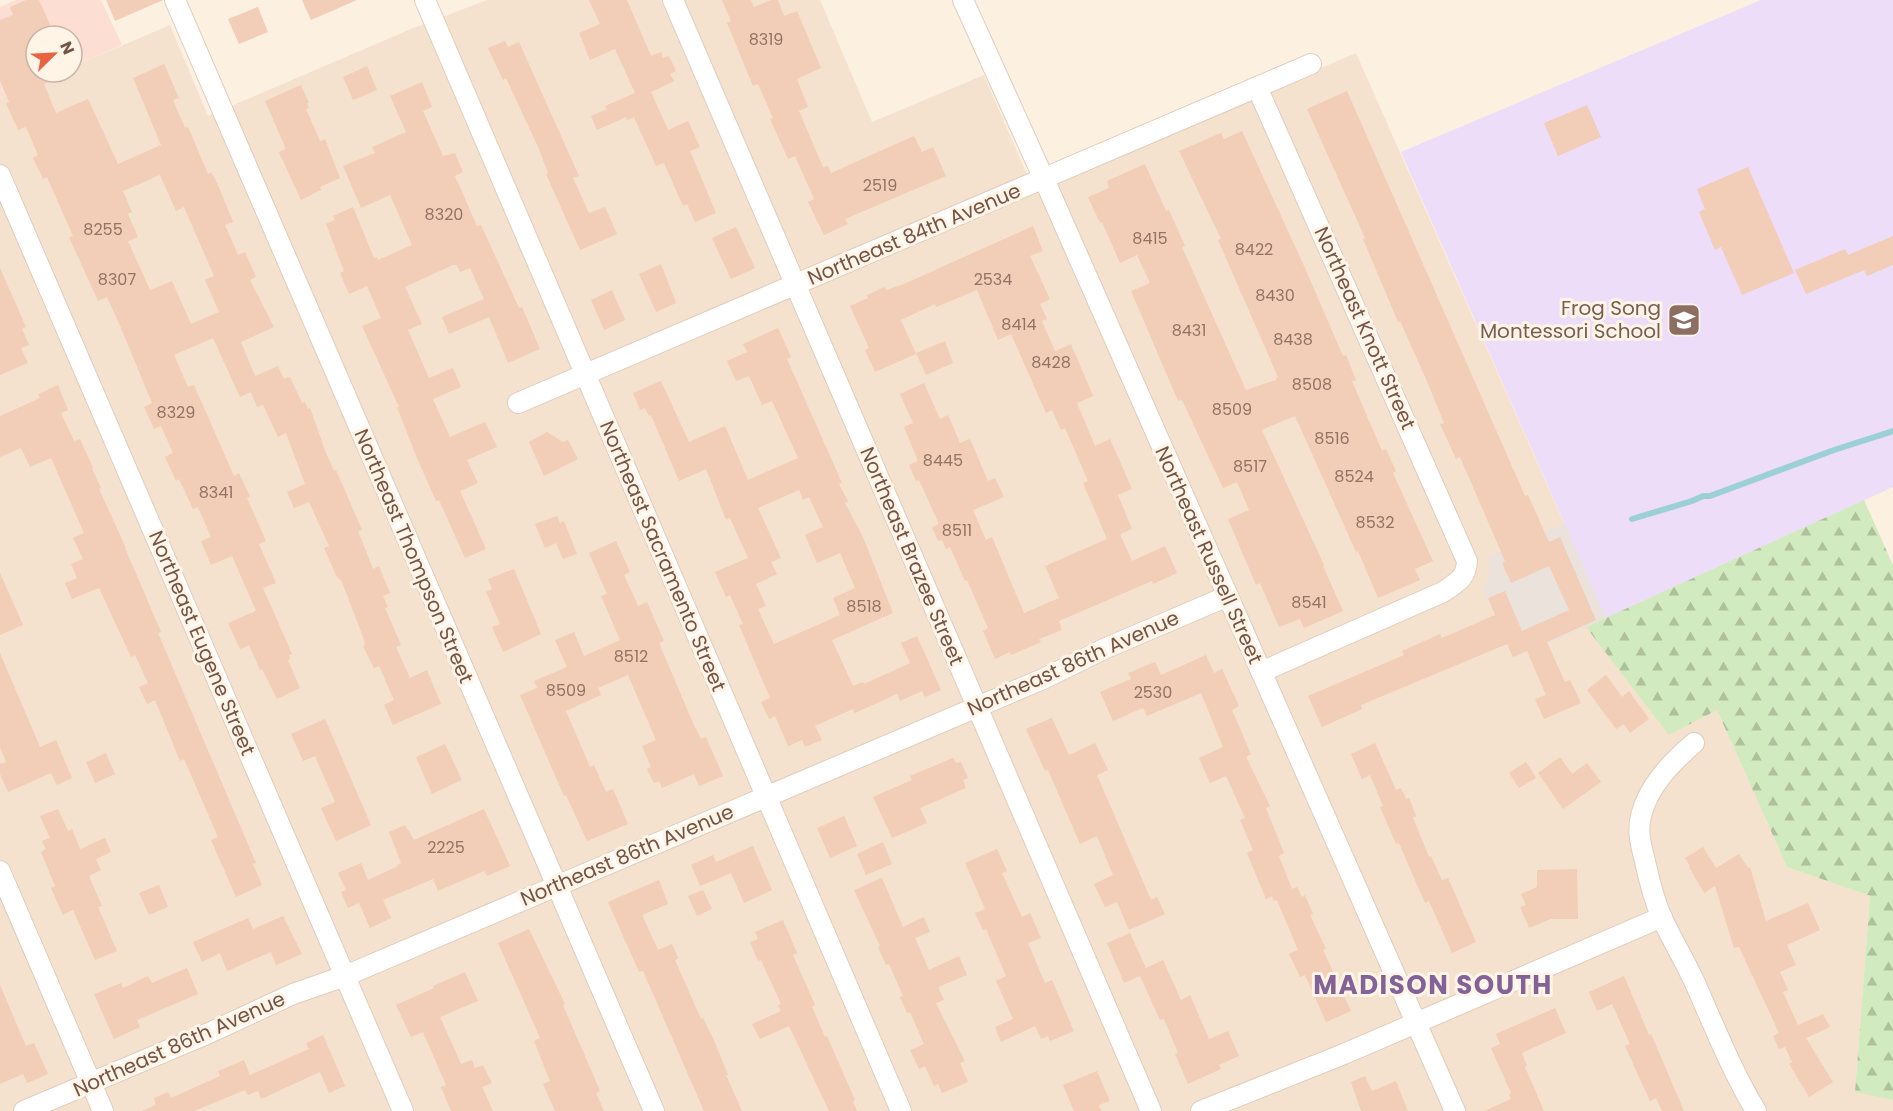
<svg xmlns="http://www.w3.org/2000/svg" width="1893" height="1111" font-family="Poppins,sans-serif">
  <defs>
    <pattern id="forest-firs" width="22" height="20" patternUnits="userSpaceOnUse" patternTransform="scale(1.5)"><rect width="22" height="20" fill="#d2eabf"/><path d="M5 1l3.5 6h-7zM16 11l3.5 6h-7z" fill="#afc09d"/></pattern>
  </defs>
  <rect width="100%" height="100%" fill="#fcf0e0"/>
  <!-- residential -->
  <path fill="#f4e2ce" d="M487,0H820L872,122L984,75L1034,191L1356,53L1606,618L1586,627L1717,710L1787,867L1870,896L1855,1091L1893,1100V1111H0V98L60,72H72V67L170,25L208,116L411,29Z"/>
  <!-- commercial -->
  <path fill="#fdded3" d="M16,0H101L122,45L72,67V36H36V72H60L0,98V7Z"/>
  <!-- industrial -->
  <path fill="#ebe2dc" d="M1565,523L1606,618L1514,658L1483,589L1489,577V556Z"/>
  <!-- education -->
  <path fill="#edddf8" d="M1761,0H1893V487L1606,618L1401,152Z"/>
  <!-- forest -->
  <path fill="url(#forest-firs)" d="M1864,500L1893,565V1100L1855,1092L1870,896L1787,867L1717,710L1669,735L1586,627Z"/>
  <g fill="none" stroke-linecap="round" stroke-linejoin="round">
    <!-- stream -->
    <path stroke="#9bd0d8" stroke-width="6" d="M1632,519L1692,501L1703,496H1710L1834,450L1893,431"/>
  </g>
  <!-- building -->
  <g fill="#f2cdb7" fill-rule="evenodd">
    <path d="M26,0H39L55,36H36V72H72L44,84L56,113L88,99L118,164L161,145L133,78L164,64L179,98L173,100L185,128L188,127L208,174L211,172L218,185L233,222L225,225L238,255L245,252L256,277L250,280L274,327L241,342L255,376L278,366L284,379L290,377L302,403L305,402L308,409L310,408L326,453L334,471L336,470L362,530L358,531L373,569L379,566L390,593L383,596L388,607L385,608L401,645L396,647L410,678L427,670L441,704L393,725L384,705L394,700L379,666L374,668L363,646L365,645L363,637L342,582L336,575L324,548L329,546L309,502L294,508L287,492L305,484L286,433L278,437L263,405L257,407L251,392L240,397L213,338L174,355L188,387L194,385L234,476L239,473L250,497L247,498L266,541L259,544L276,583L263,588L292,654L289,655L290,659L288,660L300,688L277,699L262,669L260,670L249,645L240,649L228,623L256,611L232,556L211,565L201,541L211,537L198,507L193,509L179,479L176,481L165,457L173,453L161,426L154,429L144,407L152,403L121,328L107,297L98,301L69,237L73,236L47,177L43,179L33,158L38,155L26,127L18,130L6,103L9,102L0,81V20L13,15L10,7ZM160,175L176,211L184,207L214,276L205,280L219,312L191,324L172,281L150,290L128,241L138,237L128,214L132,212L123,191Z"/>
    <path d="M106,0H163L115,21Z"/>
    <path d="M302,0H357L311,20Z"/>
    <path d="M589,0H627L651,56L661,52L663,58L669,56L676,71L670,74L674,81L651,92L668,130L688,121L700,147L690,151L716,213L695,222L687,204L683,206L664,163L656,166L634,117L627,120L626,117L597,130L591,116L607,109L605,106L635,93L615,49L590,60L579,33L600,24Z"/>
    <path d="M722,0H751L754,7L771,0H778L784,16L797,11L821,68L797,79L808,107L799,111L823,167L828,166L831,173L914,136L922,152L933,147L946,176L845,219L848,224L824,235L808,202L814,199L795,156L788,159L770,119L773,118L758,84L753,86L727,23L731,21Z"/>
    <path d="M258,7L268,32L239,44L228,19Z"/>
    <path d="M505,41L508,47L519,42L579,176L573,178L589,213L605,207L617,234L580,250L546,174L548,173L539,149L506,78L503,80L488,48Z"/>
    <path d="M367,66L377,90L353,100L343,77Z"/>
    <path d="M422,82L432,107L423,111L443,156L455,153L463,172L455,176L477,226L481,225L519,308L522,307L540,349L508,363L489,317L449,334L442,317L484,299L470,268L460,272L457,265H453L405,287L422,324L408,330L429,378L453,368L461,387L433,399L450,437L485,422L497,447L467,460L478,483L460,491L486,549L465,558L439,500L436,501L417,458L397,407H399L362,326L381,318L367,286L349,294L340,273L344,271L326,224L335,220L333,216L353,207L374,258L377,257L378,260L412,245L390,195L361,208L343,166L375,153L372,147L406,132L390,96Z"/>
    <path d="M301,85L309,103H307L309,108L306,109L320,141L325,139L340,178L320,187L321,190L301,200L279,152L286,149L265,101Z"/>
    <path d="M1347,91L1525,496L1528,495L1549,542L1560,537L1596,620L1547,642L1565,682L1570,680L1581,703L1544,719L1535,699L1546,695L1527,651L1513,657L1507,644L1361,705L1362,709L1322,727L1308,696L1404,655L1402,651L1440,634L1442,638L1495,615L1488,598L1505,591L1522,631L1569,610L1549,566L1511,583L1502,563L1505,561L1460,457L1456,459L1440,424L1444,423L1426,379L1400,321L1398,322L1363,239L1365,238L1307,109Z"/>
    <path d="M1587,105L1601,137L1558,156L1544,123Z"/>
    <path d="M1242,131L1305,268L1343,356L1346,355L1356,380L1352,381L1382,451L1386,449L1396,471L1393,473L1433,561L1415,569L1420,580L1378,598L1358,551L1356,552L1295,416L1266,428L1262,430L1324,565L1323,566L1343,611L1304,628L1300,619L1279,627L1260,583L1256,585L1228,519L1249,510L1237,482L1223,488L1182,400L1178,401L1131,291L1150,283L1137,255L1120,263L1102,222L1100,223L1088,197L1109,188L1107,181L1145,164L1166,211L1169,210L1185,246L1182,247L1246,390L1276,380V378L1278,377L1218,240L1221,239L1179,151L1221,133L1224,139Z"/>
    <path d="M1748,167L1794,273L1742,295L1721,247L1715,250L1699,212L1705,209L1697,189Z"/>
    <path d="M1033,226L1043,251L1030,256L1050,299L1040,304L1047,319L1042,321L1055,351L1071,344L1093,396L1077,403L1095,446L1110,439L1132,489L1118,495L1132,529L1120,534L1132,561L1165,546L1177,573L1153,584L1152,581L1059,621L1062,630L1039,639L1041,642L1011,655L1010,652L995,659L983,631L988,628L967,580L965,581L950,547L946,549L942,540L938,541L932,527L939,524L919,480L916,481L909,465L918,461L904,427L913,423L900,394L924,383L940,419L948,415L960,443L970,439L988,481L995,478L1004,497L973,510L986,540L992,537L1024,613L1059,598L1045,566L1107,539L1083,483L1088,481L1065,428L1061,430L1052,410L1046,413L1011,334L998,340L977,290L936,307L935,304L901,320L916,354L875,372L865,350L869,348L850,306L868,298L867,295L885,287L886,290L904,284Z"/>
    <path d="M736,227L755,268L731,279L712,238Z"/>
    <path d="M1893,236V265L1867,276L1864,270L1806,294L1795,270L1845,249L1848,255Z"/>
    <path d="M661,264L676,303L656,312L639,274Z"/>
    <path d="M0,268L26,327L22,329L29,345L21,348L28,363L0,375Z"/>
    <path d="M612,290L625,320L604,330L591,300Z"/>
    <path d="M778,328L791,357L787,359L842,483L839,484L848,501L845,503L863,537L893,613L832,640L853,686L863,682L864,684L910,663L901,643L917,636L941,690L925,697L922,691L900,701L897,694L855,713L853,709L815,726L822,740L805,747L802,740L788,746L775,716L769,719L761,702L770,698L739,625L743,624L730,595L726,597L715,572L748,558L730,518L726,520L706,469L679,481L651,415L649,416L645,408L640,410L633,393L661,381L689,442L725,426L748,480L798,458L772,401L762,405L749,376L736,381L727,361L747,352L743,344ZM799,490L803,500L809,497L823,527L805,535L817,563L840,553L855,588L833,598L840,615L774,644L758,609L766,606L756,584L777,574L771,562L781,558L758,508Z"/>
    <path d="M945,341L953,363L926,375L916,353Z"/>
    <path d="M58,385L68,410L61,413L74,441L80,439L93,468L92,469L101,488L99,489L126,548H125L161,632L158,633L256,863L253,864L262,885L236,897L211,840L218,837L184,759L180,761L155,700L147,704L139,687L148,683L135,655L131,657L99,588L72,599L65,583L77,578L71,564L83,559L73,538L84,533L51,458L30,467L21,448L0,457V416L40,398L38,394Z"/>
    <path d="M547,432L563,442L568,440L578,459L544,476L529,442Z"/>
    <path d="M557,516L560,523L564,521L577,554L563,559L556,543L545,548L535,524Z"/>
    <path d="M616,541L630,572L624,575L638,606L647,602L664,641L659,643L693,723L701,739L706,737L723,776L699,786L694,774L662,788L659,781L654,783L647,769L651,767L642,746L656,740L628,675L598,688L601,695L566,711L590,767L594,765L606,792L613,789L628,824L587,841L566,795L564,796L520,695L537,688L534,681L567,667L555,640L574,632L584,656L620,640L601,596L607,594L589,553Z"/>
    <path d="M514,569L541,634L503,652L492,627L500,624L486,592L492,589L488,579Z"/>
    <path d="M0,573L23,625L0,635Z"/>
    <path d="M0,653L40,747L56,740L72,778L57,785L51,773L8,792L0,774V764L6,762L0,747Z"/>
    <path d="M1206,655L1214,673L1222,669L1239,706L1232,710L1251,754L1246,757L1270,806L1266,808L1284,853L1279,856L1292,889L1297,887L1302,897L1305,895L1313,914L1310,915L1326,949L1323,950L1351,1011L1326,1022L1305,975L1300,977L1289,954L1298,950L1277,900L1274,901L1272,896L1266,899L1247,853L1253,850L1240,820L1245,818L1226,776L1210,783L1199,758L1223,747L1201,693L1147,716L1143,708L1113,721L1100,692L1131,679L1128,673L1155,662L1161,675Z"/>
    <path d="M1606,675L1622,697L1629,691L1649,719L1630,733L1624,724L1616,729L1587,690Z"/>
    <path d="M1052,718L1069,755L1095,743L1108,770L1097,775L1151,900L1157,897L1165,914L1129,930L1117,902L1105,907L1094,884L1113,875L1097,836L1080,844L1048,770L1045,771L1026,729Z"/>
    <path d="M325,719L371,825L336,841L321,808L335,802L315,756L303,761L291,734Z"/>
    <path d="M1375,743L1396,790L1401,788L1406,799L1409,798L1416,816L1413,818L1429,857L1431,856L1442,880L1448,878L1476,942L1452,953L1429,901L1425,903L1399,843L1396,844L1380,807L1383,806L1370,775L1362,779L1351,754Z"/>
    <path d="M445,744L462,780L432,794L416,757Z"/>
    <path d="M106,753L115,774L95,783L86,762Z"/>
    <path d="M1560,757L1572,774L1587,763L1601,782L1563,809L1538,773Z"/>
    <path d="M953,758L956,763L961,762L968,778L963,780L966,788L920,808L927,823L892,838L873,797L912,780L910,776Z"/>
    <path d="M1526,762L1536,778L1519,788L1509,773Z"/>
    <path d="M58,809L68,831L72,829L80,849L105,838L111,852L96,859L101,870L89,876L102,906L98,907L117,951L95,960L73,910L63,915L51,888L55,886L41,852L46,849L42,841L50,838L40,816Z"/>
    <path d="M484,809L510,866L487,876L484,871L438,891L433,879L383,900L391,918L370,928L359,903L348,908L341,892L346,890L338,873L361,863L368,880L398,866L397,865L401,863L389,832L405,825L414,840Z"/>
    <path d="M844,816L857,846L830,858L817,828Z"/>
    <path d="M883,842L892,864L866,875L857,854Z"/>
    <path d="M753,846L772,890L744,903L731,873L700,886L691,865L713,855L716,862Z"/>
    <path d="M1703,847L1716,868L1739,854L1748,868L1750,867L1766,921L1808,903L1820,930L1787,945L1796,965L1780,972L1788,990L1783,992L1798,1025L1823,1014L1830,1027L1806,1038L1833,1082L1809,1097L1789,1064L1792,1062L1785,1047L1779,1049L1773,1036L1779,1033L1739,947L1734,948L1715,886L1704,893L1689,867L1690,866L1685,858Z"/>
    <path d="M997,849L1007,871L1002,873L1022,917L1030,913L1041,938L1028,943L1045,983L1052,980L1074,1031L1050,1041L1048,1036L1041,1039L1035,1026L1001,1042L995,1027L1013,1019L996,981L1006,976L986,929L983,930L975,913L985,909L965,863Z"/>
    <path d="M1577,869L1578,919H1551L1529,928L1520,907L1526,905L1521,894L1537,887V870Z"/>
    <path d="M882,878L903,927L924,917L930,932L915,938L929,970L959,956L967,975L938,987L944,1000L936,1003L965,1061L960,1063L968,1082L942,1093L938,1084L934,1086L925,1066L919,1069L910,1050L924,1044L910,1012L907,1013L900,997L903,996L889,964L886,965L878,947L880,946L854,890Z"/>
    <path d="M659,880L668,904L642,915L658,950L672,944L678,958L675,960L701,1019L703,1018L716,1045L728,1075H726L742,1111H704L643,971L639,972L608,902Z"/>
    <path d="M159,885L168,907L149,915L139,893Z"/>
    <path d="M703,890L712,909L697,916L688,896Z"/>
    <path d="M283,916L302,954L276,965L271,952L227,971L220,953L202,962L193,942L248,918L253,929Z"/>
    <path d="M783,920L797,953L793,955L815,1005L812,1007L825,1037L827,1036L855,1100L853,1102L857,1111H829L789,1026L760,1039L752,1024L781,1011L778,1005L781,1004L761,960L758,961L750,942L758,939L755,932Z"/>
    <path d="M529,929L565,1004L563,1005L600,1091L596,1093L604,1111H555L543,1084L550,1081L534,1041L540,1038L498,943Z"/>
    <path d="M1130,933L1146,968L1163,960L1181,1000L1190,995L1209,1039L1228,1031L1239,1056L1219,1065L1221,1069L1188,1084L1175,1054L1178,1053L1164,1019L1160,1020L1140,976L1124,983L1107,943Z"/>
    <path d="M187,968L198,994L137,1020L140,1027L114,1039L94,994L121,983L123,988L148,976L152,983Z"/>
    <path d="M465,972L478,1001L440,1017L461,1064L472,1060L475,1068L483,1065L492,1083L482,1087L493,1111H451L441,1087L446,1085L423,1032L411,1037L396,1005L434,988L433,986Z"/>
    <path d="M1624,976L1649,1035L1651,1034L1684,1111H1662L1656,1098L1650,1101L1625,1046L1630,1044L1612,1004L1597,1011L1589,992Z"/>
    <path d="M0,985L26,1046L34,1043L48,1074L27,1083L23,1074L0,1084Z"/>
    <path d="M1555,1008L1566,1033L1522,1053L1527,1066L1525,1067L1544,1111H1484L1511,1099L1509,1094L1511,1093L1491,1048L1500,1044L1496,1034Z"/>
    <path d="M323,1035L345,1086L329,1093L320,1072L261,1099L258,1091L248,1095L245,1090L194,1111H142L156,1105L154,1098L168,1092L171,1098L220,1076L218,1071L244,1060L250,1075L309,1049L306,1043Z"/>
    <path d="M1097,1071L1110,1101L1099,1105L1101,1111H1074L1063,1085Z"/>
    <path d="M1365,1076L1372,1091L1396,1081L1408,1111H1361L1351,1082Z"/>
  </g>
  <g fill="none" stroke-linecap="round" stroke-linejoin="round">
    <!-- street casing -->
    <g stroke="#e0ccbc" stroke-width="22">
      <g id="street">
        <path d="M175,0L654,1111"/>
        <path d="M425,0L901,1111"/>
        <path d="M673,0L1151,1111"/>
        <path d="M963,0L1044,179L1455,1111"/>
        <path d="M1257,87L1467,561C1466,579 1457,582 1443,592L1261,672"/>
        <path d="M0,175L403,1111"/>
        <path d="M518,403L1311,64"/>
        <path d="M1694,743C1672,762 1648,786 1641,816C1637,831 1641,846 1645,861C1649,880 1654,900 1662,918C1672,940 1685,961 1695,983C1714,1026 1732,1071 1756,1111"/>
        <path d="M0,871L103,1111"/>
        <path d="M24,1111L209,1033L293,994L345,976L1043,679L1106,648L1228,596"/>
        <path d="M1201,1111L1344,1054L1662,917"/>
      </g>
    </g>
    <!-- street -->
    <use href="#street" stroke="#fff" stroke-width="20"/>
  </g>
  <!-- icons -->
  <defs>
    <g id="school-square" transform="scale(1.725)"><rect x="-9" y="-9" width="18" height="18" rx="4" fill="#8d6e63" stroke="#fff4e6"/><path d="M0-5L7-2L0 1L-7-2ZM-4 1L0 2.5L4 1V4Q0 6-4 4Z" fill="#fff"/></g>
  </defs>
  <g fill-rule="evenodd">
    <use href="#school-square" x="1684" y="320"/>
  </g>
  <g text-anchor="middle" stroke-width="6" stroke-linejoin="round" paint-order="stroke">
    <!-- number labels -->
    <g font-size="16" fill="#937363">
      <text x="766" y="45">8319</text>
      <text x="880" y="191">2519</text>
      <text x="444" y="220">8320</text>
      <text x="103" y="235">8255</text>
      <text x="1150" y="244">8415</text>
      <text x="1254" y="255">8422</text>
      <text x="117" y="285">8307</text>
      <text x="993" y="285">2534</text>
      <text x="1275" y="301">8430</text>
      <text x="1019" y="330">8414</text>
      <text x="1189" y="336">8431</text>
      <text x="1293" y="345">8438</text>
      <text x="1051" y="368">8428</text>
      <text x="1312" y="390">8508</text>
      <text x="1232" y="415">8509</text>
      <text x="176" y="418">8329</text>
      <text x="1332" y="444">8516</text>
      <text x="943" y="466">8445</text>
      <text x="1250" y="472">8517</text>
      <text x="1354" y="482">8524</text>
      <text x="216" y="498">8341</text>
      <text x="1375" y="528">8532</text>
      <text x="957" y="536">8511</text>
      <text x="1309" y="608">8541</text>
      <text x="864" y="612">8518</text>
      <text x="631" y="662">8512</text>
      <text x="566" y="696">8509</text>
      <text x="1153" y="698">2530</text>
      <text x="446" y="853">2225</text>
    </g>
    <!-- street labels -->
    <g font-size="20" fill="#735547" stroke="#fff4e6">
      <text transform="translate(914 234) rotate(-23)" y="7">Northeast 84th Avenue</text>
      <text transform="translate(1365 328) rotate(66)" y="7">Northeast Knott Street</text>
      <text transform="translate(1209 555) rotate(66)" y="7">Northeast Russell Street</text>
      <text transform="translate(414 556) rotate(67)" y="7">Northeast Thompson Street</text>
      <text transform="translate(663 556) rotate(67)" y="7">Northeast Sacramento Street</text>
      <text transform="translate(912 556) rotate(67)" y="7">Northeast Brazee Street</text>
      <text transform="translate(202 643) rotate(67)" y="7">Northeast Eugene Street</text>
      <text transform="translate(1073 663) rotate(-24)" y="7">Northeast 86th Avenue</text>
      <text transform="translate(627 855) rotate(-23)" y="7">Northeast 86th Avenue</text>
      <text transform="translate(179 1044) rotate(-24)" y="7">Northeast 86th Avenue</text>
    </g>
    <!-- education labels -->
    <g font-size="20" fill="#785e54" stroke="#fff4e6" text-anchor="end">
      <text x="1661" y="315">Frog Song<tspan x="1661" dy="23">Montessori School</tspan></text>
    </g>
    <!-- district labels -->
    <g font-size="26" font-weight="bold" letter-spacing="1.5" fill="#836297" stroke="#fff4e6">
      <text x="1433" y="994">MADISON SOUTH</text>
    </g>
  </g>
  <!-- north arrow -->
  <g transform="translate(54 54) rotate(66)"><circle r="28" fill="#fff4e6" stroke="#c7b4a6" stroke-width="1.5"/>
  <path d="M0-4.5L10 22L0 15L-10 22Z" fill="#e96242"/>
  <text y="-9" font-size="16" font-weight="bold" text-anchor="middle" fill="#735547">N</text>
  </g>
</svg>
